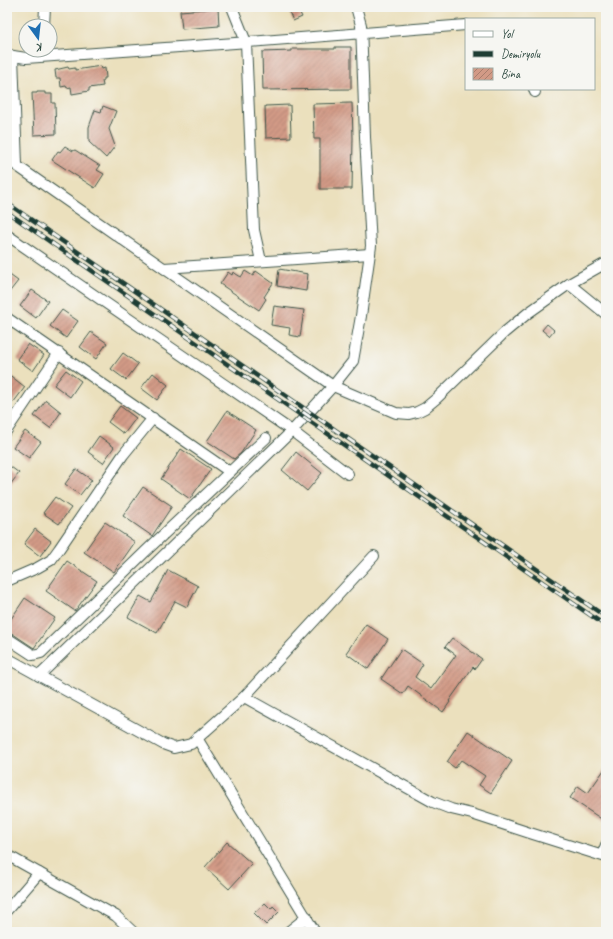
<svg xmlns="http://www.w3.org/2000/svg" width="613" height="939" font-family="Caveat,sans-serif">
  <defs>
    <pattern id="building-hatch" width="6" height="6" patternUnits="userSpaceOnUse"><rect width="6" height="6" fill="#d29a86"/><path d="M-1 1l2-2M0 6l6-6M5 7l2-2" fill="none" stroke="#aa7f6e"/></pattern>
  </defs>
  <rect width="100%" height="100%" fill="#f6f6f2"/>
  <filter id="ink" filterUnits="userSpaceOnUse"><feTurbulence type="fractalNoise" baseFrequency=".025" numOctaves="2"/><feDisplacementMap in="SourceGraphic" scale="8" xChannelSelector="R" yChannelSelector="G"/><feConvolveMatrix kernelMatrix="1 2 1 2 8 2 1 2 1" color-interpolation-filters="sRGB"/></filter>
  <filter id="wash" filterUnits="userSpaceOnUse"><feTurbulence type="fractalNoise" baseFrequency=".012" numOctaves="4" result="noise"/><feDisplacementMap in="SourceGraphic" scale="16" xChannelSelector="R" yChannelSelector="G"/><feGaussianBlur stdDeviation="0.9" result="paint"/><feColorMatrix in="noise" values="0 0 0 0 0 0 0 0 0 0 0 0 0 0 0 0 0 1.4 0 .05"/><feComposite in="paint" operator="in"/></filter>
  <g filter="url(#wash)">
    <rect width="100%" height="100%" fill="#ebe0bd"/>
    <g id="blocks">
      <!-- building -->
      <g fill="url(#building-hatch)">
        <path d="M287,7H297L302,17L293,21Z"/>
        <path d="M218,8L219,26L182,29L180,11Z"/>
        <path d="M335,47H351V89L263,90L262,52L292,51V49H335Z"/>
        <path d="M101,66L102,69L105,68L106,78H104V80L102,81L103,86L89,88V91L72,94L71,87L67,88L66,86L61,87L60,78H56L55,70L68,67L69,69L75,68V70Z"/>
        <path d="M37,92H45V94H52V103H55L56,134L34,135L32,93H37Z"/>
        <path d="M352,103L353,138L352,189H320V139H314L313,104Z"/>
        <path d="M290,105L291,137L266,138L265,106Z"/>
        <path d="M103,106L116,111L109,129L115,146L106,158L89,142V127L95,110L101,112Z"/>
        <path d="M65,146L73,151L75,150L100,166L97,170L104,174L95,188L52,160L58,151L60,152Z"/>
        <path d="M279,269L308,274L306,291L277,286Z"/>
        <path d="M245,271L253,276L256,271L273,283L264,297L266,299L259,310L220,284L228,272L232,275L233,272L241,277Z"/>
        <path d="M7,273L18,281L7,295Z"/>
        <path d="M32,290L48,301L36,318L20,306Z"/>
        <path d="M274,306L304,310L300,337L289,335L290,328L271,325Z"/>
        <path d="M62,310L78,321L66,338L50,326Z"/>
        <path d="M547,324L554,330L549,336L542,330Z"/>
        <path d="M91,332L107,343L96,359L80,347Z"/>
        <path d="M28,344L44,355L33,371L17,359Z"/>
        <path d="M123,353L138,364L126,380L111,369Z"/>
        <path d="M66,370L81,381L70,397L54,385Z"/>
        <path d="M7,373L25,387L13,403L7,398Z"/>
        <path d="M153,373L168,385L157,400L141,388Z"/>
        <path d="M46,400L61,412L50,428L34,416Z"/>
        <path d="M120,406L136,418L124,434L108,422Z"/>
        <path d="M227,411L256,430L241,453L234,459L207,441Z"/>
        <path d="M25,431L41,442L29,458L13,447Z"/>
        <path d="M99,436L114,447L103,463L88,452Z"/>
        <path d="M181,449L211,469L190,499L161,479Z"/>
        <path d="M296,452L322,473L307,491L282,470Z"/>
        <path d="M7,464L19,473L7,489Z"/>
        <path d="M76,469L92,480L80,495L65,484Z"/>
        <path d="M143,487L172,506L152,536L123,516Z"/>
        <path d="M55,497L71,508L59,524L43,513Z"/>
        <path d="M105,522L135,542L114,572L84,552Z"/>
        <path d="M35,529L51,541L40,556L24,544Z"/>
        <path d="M67,561L97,581L75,611L46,591Z"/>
        <path d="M168,570L198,586L187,607L175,601L157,633L128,617L140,596L151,602Z"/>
        <path d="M25,598L55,618L34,648L7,630V625Z"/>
        <path d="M366,624L388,639L368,669L346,653Z"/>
        <path d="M452,638L482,659L475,669L473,667L449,701L450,702L443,712L408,686L403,694L381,679L401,649L423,664L415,677L431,689L456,655L445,647Z"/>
        <path d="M468,731L512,761L491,793L479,785L485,776L461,760L455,768L447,762Z"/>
        <path d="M606,767V822L570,798L578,786L588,793Z"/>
        <path d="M227,842L252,864L229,889L205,867Z"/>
        <path d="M265,903L271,909L273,906L279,912L266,925L254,913Z"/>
      </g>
    </g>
  </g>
  <g filter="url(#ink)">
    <use href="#blocks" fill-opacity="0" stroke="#3e5549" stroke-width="1"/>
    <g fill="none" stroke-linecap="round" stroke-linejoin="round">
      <!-- minor casing -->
      <g stroke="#3e5549" stroke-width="12">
        <g id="minor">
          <path d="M232,7L246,42L254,230L261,261"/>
          <path d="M44,26L45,7"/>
          <path d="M7,54L13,56L26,58L235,43L466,25"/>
          <path d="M13,56L17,165"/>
          <path d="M534,89L535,92"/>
          <path d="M7,159L333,386L396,413L409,414L417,412L425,408L437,398L505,332L528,313L569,284L606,263"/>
          <path d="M7,235L292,431L348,474"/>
          <path d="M164,268L370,254"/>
          <path d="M569,284L606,314"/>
          <path d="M7,318L230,472"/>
          <path d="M7,430L59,353"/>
          <path d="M7,581L37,568L51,560L59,549L123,455L153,418"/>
          <path d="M7,638L33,655L41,653L147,550L266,438"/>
          <path d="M7,658L163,744L174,748L191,744L244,697L374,556"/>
          <path d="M39,676L292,431L333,386L353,361L361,316L371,246L365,137L363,78L361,25L356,7"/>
          <path d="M244,697L433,802L451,809L472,814L533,834L606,857"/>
          <path d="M197,738L315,932"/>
          <path d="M7,855L116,916L133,932"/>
          <path d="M602,855L606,845"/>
          <path d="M7,910L39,873"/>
          <path d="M288,932L307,917"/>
        </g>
      </g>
      <!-- minor -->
      <use href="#minor" stroke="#fff" stroke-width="10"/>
      <!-- rail casing -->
      <g stroke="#1f3d34" stroke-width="4.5">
        <g id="rail">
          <path d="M7,203L606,617"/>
          <path d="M7,212L606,626"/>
        </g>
      </g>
      <!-- rail -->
      <use href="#rail" stroke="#f6f6f2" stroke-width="3" stroke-dasharray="9" stroke-linecap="butt"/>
    </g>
  </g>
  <!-- margin -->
  <rect width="613" height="939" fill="none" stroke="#f6f6f2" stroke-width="24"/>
  <!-- legend -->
  <rect x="465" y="18" width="130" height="72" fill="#f6f6f2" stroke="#a0aca6"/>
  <rect x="473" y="31" width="20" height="6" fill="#ffffff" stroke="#a0aca6"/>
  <text x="501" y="38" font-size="12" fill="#1f3d34">Yol</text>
  <rect x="473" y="51" width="20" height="6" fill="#1f3d34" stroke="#a0aca6"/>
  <text x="501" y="58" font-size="12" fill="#1f3d34">Demiryolu</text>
  <rect x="473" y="68" width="20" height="12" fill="url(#building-hatch)" stroke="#a0aca6"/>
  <text x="501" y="78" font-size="12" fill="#1f3d34">Bina</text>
  <!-- north arrow -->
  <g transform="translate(38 38) rotate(165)"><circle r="19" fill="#f6f6f2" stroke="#a0aca6"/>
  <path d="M0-3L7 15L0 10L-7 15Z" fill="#1f6fb2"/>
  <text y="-6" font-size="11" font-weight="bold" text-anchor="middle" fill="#1f3d34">K</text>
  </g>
</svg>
